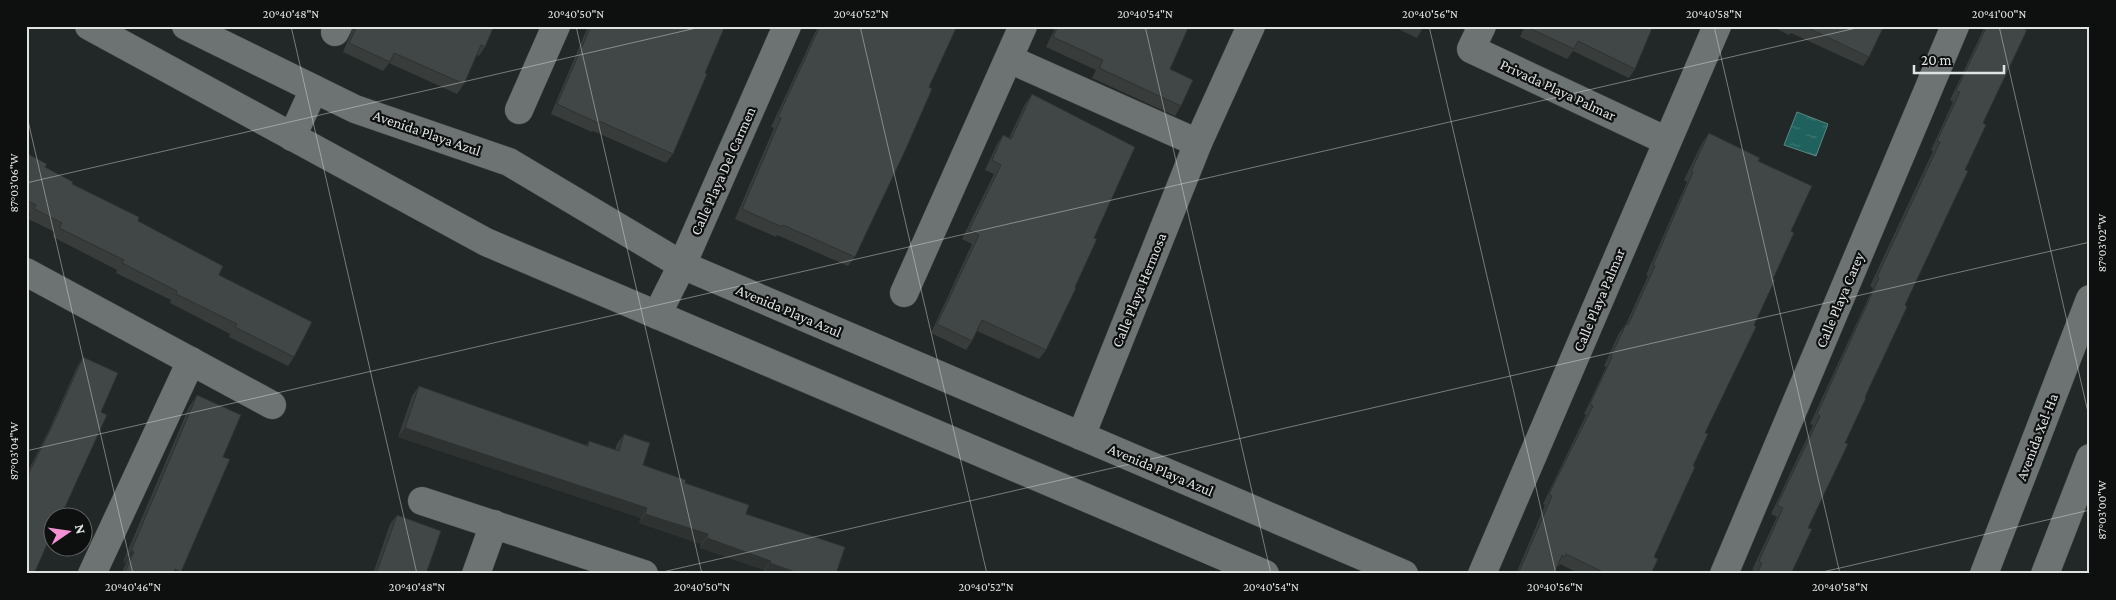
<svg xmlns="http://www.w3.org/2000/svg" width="2116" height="600" font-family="'Crimson Pro',serif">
  <defs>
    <pattern id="water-ripples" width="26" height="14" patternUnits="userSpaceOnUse" patternTransform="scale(1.25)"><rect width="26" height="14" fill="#1e615d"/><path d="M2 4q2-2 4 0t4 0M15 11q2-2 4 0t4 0" fill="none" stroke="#3e7874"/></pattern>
  </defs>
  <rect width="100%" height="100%" fill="#222827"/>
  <!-- water -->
  <path fill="url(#water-ripples)" stroke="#588885" d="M1797,112L1828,124L1816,156L1784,145Z"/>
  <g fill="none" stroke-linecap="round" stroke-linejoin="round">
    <!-- minor casing -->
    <g stroke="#3f4342" stroke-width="29">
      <g id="minor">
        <path d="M89,26L486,242L1265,574"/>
        <path d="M186,26L355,109L509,162L682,265L1404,574"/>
        <path d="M1482,26L1471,49L1667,141"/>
        <path d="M335,32L338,26"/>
        <path d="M1009,59L1198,143"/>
        <path d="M519,110L556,26"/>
        <path d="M292,137L314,89"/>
        <path d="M26,272L272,405"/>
        <path d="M904,293L1023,26"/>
        <path d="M657,315L682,265L787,26"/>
        <path d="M1081,436L1198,143L1251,26"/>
        <path d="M422,501L644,574"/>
        <path d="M92,574L191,361"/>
        <path d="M476,574L494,524"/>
        <path d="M1482,574L1717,26"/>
        <path d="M1724,574L1955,26"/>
      </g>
    </g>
    <!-- tertiary casing -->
    <g stroke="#3f4342" stroke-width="29">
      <g id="tertiary">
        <path d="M1984,574L2090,299"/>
        <path d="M2045,574L2090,458"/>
      </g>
    </g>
    <!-- minor -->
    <use href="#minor" stroke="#6c7372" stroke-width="28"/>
    <!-- tertiary -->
    <use href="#tertiary" stroke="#6c7372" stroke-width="28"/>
  </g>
  <!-- wall -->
  <g fill="#383d3c">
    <path d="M354,26H494L485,47L479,56L477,55L464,84L457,94L389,63L383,71L343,52Z"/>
    <path d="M588,26H725L716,44L673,154L666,163L593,131L592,132L551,114Z"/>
    <path d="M818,26H957L929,87L855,257L848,266L777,235L776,237L735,219L774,128L771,127Z"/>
    <path d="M1056,26H1189L1170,69L1181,106L1175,116L1092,78L1096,70L1046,47Z"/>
    <path d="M1392,26H1424L1417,38Z"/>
    <path d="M1525,26H1653L1635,69L1629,78L1573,51L1567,59L1520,37Z"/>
    <path d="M1771,26H1884L1869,57L1863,66L1791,33L1789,35Z"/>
    <path d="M1985,26H2025L1983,123L1965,170L1905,305L1808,528L1791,574H1755L1756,572L1752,570L1777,517L1771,514L1813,425L1810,424L1873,288L1870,286L1933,151L1931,150L1953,102L1950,100Z"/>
    <path d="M1032,94L1094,238L1046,350L1039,359L977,331L972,341L966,350L931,333L972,244L962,239L994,174L985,170L997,144L1003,135L1009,138L1025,104Z"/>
    <path d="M1709,133L1758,161L1791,231L1773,279L1705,433L1693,466L1654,557L1651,574H1580L1560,564L1559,566H1558L1554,574H1516L1545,505L1543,504L1586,415L1584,414L1606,367L1604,366L1619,333L1626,324L1648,276L1646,275L1687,182L1684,180L1702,143Z"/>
    <path d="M26,153L45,167L72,184L138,221L219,275L294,357L288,366L229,337L230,334L170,303L171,300L116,273L117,270L53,237L55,232L28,219L30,214L26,212Z"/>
    <path d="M83,357L101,412L26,574V475L49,430L77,367Z"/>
    <path d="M419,386L586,445L589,441L615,450L617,444L624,434L643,465L685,483L746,514L845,547L764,573V570L700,548L701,544L639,523L641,518L398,437L412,396Z"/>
    <path d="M197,395L223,457L180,574H121L126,563L123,562L189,407Z"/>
    <path d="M397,515L426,574H373L390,524Z"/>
  </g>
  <!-- shaded-wall -->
  <g fill="#2e3231">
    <path d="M405,428L647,508L641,518L398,437Z"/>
    <path d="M645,514L708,534L701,544L639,523Z"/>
    <path d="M707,538L771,561L764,570L700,548Z"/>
    <path d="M131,551L134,552L126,563L123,562Z"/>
    <path d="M770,563L801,574H766L764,573Z"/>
    <path d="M175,569L181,572L180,574H172Z"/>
  </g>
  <!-- building -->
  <g fill="#414746" stroke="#2e3231">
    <path d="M357,26H494L485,47L481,45L464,84L394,53L390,62L349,43Z"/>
    <path d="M591,26H725L705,73L707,74L673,154L599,121L598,123L557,104Z"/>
    <path d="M820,26H957L929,87L932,89L905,151L855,257L783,225L782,227L742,209L781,118L778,117Z"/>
    <path d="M1058,26H1189L1170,69L1193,80L1181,106L1099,68L1103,60L1053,37Z"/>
    <path d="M1527,26H1653L1635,69L1578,41L1574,49L1527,27Z"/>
    <path d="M1804,26H1884L1869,57Z"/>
    <path d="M1987,26H2025L2024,29L2027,30L1983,123L1986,125L1965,170L1968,171L1905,305L1907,307L1865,397L1866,398L1845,443L1848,444L1808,528L1812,529L1791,574H1757L1762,563L1759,561L1783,508L1777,505L1820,416L1817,414L1879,278L1877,277L1940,142L1937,141L1960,92L1956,91Z"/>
    <path d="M1032,94L1135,147L1094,238L1097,239L1075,287L1076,288L1046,350L982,320L972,341L937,324L979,235L969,230L1001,165L992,160L1003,135L1011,139Z"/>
    <path d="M1709,133L1760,158L1758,161L1812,186L1791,231L1794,233L1773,279L1775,280L1754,325L1756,327L1705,433L1708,434L1693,466L1695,467L1654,557L1658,559L1651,574H1607L1566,554L1565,557L1562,555L1554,574H1524L1519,572L1552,496L1549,494L1593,406L1590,404L1612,357L1611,356L1626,324L1628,325L1655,266L1653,265L1693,172L1691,171Z"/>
    <path d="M26,153L47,164L45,167L73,182L72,184L139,217L138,221L223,266L219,275L312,322L294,357L235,327L237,324L176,294L177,291L122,263L124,260L59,228L62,223L34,209L36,205L26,200Z"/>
    <path d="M83,357L118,373L101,412L107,415L60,518H52V533L34,574H26V479L55,420Z"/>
    <path d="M419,386L588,446L589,441L619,451L624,434L650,443L643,465L686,480L685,483L749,505L746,514L845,547L836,574H801L770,563L771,561L707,538L708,534L645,514L647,508L405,428Z"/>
    <path d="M197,395L241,415L223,457L230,459L181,572L175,569L173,574H124L134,552L131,551Z"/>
    <path d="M397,515L441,531L426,574H376Z"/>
  </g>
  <!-- ticks -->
  <path fill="none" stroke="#dfe3e2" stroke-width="1" stroke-opacity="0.45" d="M291,26L417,574M576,26L702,574M860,26L987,574M1145,26L1271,574M1429,26L1556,574M1714,26L1840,574M1999,26L2090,421M26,112L133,574M26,183L705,26M26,451L1865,26M654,574L2090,242M1814,574L2090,510"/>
  <g text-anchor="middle" stroke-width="4.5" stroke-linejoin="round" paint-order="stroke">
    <!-- street labels -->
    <g font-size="15" fill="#dfe3e2" stroke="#0e1010">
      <text transform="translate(1558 90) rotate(25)" y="5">Privada Playa Palmar</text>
      <text transform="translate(427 133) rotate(19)" y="5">Avenida Playa Azul</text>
      <text transform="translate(723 171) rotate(-66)" y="5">Calle Playa Del Carmen</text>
      <text transform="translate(1139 290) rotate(-68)" y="5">Calle Playa Hermosa</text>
      <text transform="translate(1599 300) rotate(-67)" y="5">Calle Playa Palmar</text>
      <text transform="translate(1840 300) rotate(-67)" y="5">Calle Playa Carey</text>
      <text transform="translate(789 311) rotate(23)" y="5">Avenida Playa Azul</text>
      <text transform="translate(2037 437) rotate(-69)" y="5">Avenida Xel-Ha</text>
      <text transform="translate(1161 470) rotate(23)" y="5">Avenida Playa Azul</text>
    </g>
  </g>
  <!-- border -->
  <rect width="2116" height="600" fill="none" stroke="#0e1010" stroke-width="55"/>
  <!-- north arrow -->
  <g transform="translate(68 532) rotate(77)"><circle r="24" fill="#0e1010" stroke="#626464"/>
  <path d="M0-4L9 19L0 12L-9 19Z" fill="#f491d4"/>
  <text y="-8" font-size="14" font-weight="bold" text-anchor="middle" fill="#dfe3e2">N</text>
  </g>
  <!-- scale -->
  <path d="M1914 65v8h90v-8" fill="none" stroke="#dfe3e2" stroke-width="2.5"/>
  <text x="1921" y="65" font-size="15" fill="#dfe3e2" stroke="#0e1010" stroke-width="4" paint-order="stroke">20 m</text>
  <rect x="28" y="28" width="2060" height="544" fill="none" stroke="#dfe3e2" stroke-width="2"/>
  <g font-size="12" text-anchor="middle" fill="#dfe3e2">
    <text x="291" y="18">20°40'48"N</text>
    <text x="576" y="18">20°40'50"N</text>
    <text x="861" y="18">20°40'52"N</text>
    <text x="1145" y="18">20°40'54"N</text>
    <text x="1430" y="18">20°40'56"N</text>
    <text x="1714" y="18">20°40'58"N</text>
    <text x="1999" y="18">20°41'00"N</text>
    <text transform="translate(14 183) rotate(-90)" y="4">87°03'06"W</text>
    <text transform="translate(2102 243) rotate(-90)" y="4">87°03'02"W</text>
    <text transform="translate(14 451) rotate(-90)" y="4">87°03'04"W</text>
    <text transform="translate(2102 510) rotate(-90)" y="4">87°03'00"W</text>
    <text x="133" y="591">20°40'46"N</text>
    <text x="417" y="591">20°40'48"N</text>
    <text x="702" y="591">20°40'50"N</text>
    <text x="986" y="591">20°40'52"N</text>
    <text x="1271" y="591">20°40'54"N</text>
    <text x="1555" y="591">20°40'56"N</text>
    <text x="1840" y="591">20°40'58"N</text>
  </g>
</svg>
